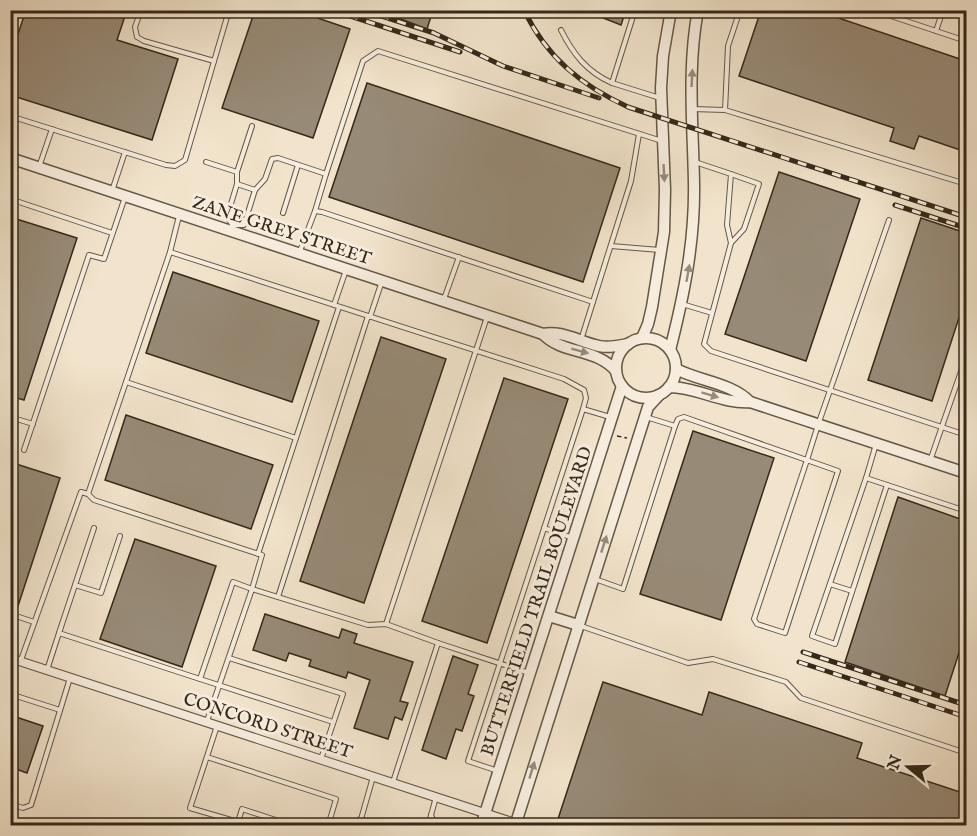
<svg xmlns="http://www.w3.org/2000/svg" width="977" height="836" font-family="'IM FELL English',serif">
  <rect width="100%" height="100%" fill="#f2e4cc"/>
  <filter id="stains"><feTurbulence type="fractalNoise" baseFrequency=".00333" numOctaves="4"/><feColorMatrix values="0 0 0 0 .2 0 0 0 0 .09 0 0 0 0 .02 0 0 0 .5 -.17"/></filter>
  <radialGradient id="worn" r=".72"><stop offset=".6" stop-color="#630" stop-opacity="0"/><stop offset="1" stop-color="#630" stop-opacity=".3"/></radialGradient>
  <!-- building -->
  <g fill="#978a76" stroke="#352919" stroke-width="1.5">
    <path d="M26,10H127L117,40L178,59L152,140L10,95V58Z"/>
    <path d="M255,10H294L350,29L313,138L222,108Z"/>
    <path d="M377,10H433L427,29Z"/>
    <path d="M583,10H626L621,25Z"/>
    <path d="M761,10H815L966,61V152L919,136L914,149L890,141L894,128L739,76Z"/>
    <path d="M367,83L620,168L583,282L329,197Z"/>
    <path d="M779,172L860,199L806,361L725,334Z"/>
    <path d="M10,217L77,238L24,400L10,396Z"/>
    <path d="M921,218L966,233V296L932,401L868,380Z"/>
    <path d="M173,272L319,321L292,402L146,353Z"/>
    <path d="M381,337L446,359L364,603L300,581Z"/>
    <path d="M504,378L568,399L487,643L422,621Z"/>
    <path d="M126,415L273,465L251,529L105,480Z"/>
    <path d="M693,431L774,458L721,620L640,594Z"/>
    <path d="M10,462L60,478L17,609L10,606Z"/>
    <path d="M898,497L966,521V631L945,696L845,662Z"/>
    <path d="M135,539L216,566L182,667L100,639Z"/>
    <path d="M265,614L339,638L342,629L357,634L354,643L413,662L400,701L408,703L402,720L395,717L388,739L354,728L370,680L348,672L346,678L309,666L311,660L289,653L286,661L253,650Z"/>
    <path d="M453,656L478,665L468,694L474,696L462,731L456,729L446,759L422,750Z"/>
    <path d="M603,682L702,715L709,692L862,743L857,758L966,794V825H556Z"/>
    <path d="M10,715L43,726L27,773L10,767Z"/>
  </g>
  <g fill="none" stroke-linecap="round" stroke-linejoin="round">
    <!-- service casing -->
    <g stroke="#645846" stroke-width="6">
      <g id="service">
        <path d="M141,10L135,27L137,37L144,41L214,61"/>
        <path d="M635,10L612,83L660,98"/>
        <path d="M740,10L728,46L725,110L966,184"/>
        <path d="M873,10L966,41"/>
        <path d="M561,30C573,54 587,72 612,83"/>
        <path d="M936,31L943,10"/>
        <path d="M692,109L725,110"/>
        <path d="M10,116L166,165L175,166L185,160L227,17V10"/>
        <path d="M206,162L237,172"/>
        <path d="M695,162L731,174L727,225L731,243L704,344L711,351L966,435"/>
        <path d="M39,167L52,129"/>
        <path d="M326,174L363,61L378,51L662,141"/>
        <path d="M731,174L759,184L744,229L731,243"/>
        <path d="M237,184L255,190"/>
        <path d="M112,191L125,152"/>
        <path d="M10,199L112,233"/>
        <path d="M283,213L298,165"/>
        <path d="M232,224L227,217L237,184V172L252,126"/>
        <path d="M232,225H244L255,190L265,179L272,159L278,158L326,174L315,211"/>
        <path d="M611,246L660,250"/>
        <path d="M300,251L315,211L322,212L593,302"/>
        <path d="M170,252L564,379L584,390L586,398L583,409"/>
        <path d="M444,299L459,257"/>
        <path d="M682,304L712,313"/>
        <path d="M334,305L346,270"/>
        <path d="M370,317L382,281"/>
        <path d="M581,340L631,181L639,134"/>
        <path d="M126,382L296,438"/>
        <path d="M10,417L33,424"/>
        <path d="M646,417L675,426L678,419L684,417L838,471L785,633L757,624L754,619L807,460L818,425L889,220"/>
        <path d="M876,444L866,478L966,511"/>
        <path d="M24,450L89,255L104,259L125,197"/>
        <path d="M930,461L966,357"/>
        <path d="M866,478L812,636L835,644L887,485"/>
        <path d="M88,494L94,500L262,555L252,589L233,582L200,679L333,722"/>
        <path d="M544,528L573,538"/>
        <path d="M258,554L339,307"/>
        <path d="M595,579L623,589L675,426"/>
        <path d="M830,584L852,591"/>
        <path d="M75,585L101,593L120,536"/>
        <path d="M278,597L368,316"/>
        <path d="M10,614L34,622"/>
        <path d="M386,624L487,317"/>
        <path d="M581,626L688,663L713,659L786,682L801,698L966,753"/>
        <path d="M59,633L94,528"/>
        <path d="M229,658L343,694L321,759"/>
        <path d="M21,660L81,492L88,494L170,252L179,216"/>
        <path d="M47,670L59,633L200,679"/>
        <path d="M10,694L60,710"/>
        <path d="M207,721L252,589L368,625L386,624L438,643"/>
        <path d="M217,726L190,808L238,822L242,809L294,826"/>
        <path d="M207,757L336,799L328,826"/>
        <path d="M498,771L468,761L583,409L610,417"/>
        <path d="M393,782L438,643L529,673"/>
        <path d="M10,804L23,808L31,805L70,678"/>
        <path d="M431,815L436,826"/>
        <path d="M10,819L16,826"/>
        <path d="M360,819L381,826"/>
        <path d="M359,826L373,777"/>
        <path d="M428,826L436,797"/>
      </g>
    </g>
    <!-- minor casing -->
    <g stroke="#645846" stroke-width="10">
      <path id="minor" d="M10,658L515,823"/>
    </g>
    <!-- tertiary casing -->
    <g stroke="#645846" stroke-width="13">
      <g id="tertiary">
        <path d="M10,158L543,334C563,355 595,347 616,371"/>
        <path d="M543,334C562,330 580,342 599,346C609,348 618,346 628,344"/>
        <path d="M642,338L648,324L652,307L664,232L665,190L661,88L663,56L671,10"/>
        <circle cx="646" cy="368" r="30"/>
        <path d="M670,350C684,295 695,241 694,183C693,125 687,68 698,10"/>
        <path d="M676,369C699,381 732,383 750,402"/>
        <path d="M669,387C697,387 722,404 750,402L966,473"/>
        <path d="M549,616L578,625"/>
        <path d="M481,826L622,386"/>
        <path d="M515,826L648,407L659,395"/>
      </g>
    </g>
    <!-- path -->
    <path stroke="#352919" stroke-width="1.5" stroke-dasharray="4.5 3" stroke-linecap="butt" d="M617,436L627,438"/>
    <!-- service -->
    <use href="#service" stroke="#f7edde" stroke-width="4"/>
    <!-- minor -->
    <use href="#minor" stroke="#f7edde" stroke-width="8"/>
    <!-- tertiary -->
    <use href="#tertiary" stroke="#f7edde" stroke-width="10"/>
    <!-- rail casing -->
    <g stroke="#352919" stroke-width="5">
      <g id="rail">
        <path d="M332,10L460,52"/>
        <path d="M363,10L434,33L503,66L599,98"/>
        <path d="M524,10C547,58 581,85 628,107L966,217"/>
        <path d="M895,205L966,228"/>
        <path d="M803,652L966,705"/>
        <path d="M799,662L966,717"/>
      </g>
    </g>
    <!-- rail -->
    <use href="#rail" stroke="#f7edde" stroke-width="3" stroke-dasharray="9" stroke-linecap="butt"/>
  </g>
  <!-- one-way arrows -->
  <defs><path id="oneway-solid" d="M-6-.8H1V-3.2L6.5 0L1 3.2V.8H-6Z" transform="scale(1.5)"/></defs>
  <g fill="#968b7c">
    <use href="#oneway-solid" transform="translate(692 78) rotate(-87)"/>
    <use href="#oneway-solid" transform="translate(664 173) rotate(87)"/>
    <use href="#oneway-solid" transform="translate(688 273) rotate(-80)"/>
    <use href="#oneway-solid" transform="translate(580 351) rotate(15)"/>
    <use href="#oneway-solid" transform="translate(710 395) rotate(17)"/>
    <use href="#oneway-solid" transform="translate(604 544) rotate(-72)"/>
    <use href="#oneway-solid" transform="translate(532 770) rotate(-73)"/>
  </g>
  <g text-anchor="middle" stroke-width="6" stroke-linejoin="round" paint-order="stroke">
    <!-- street labels -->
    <g font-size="18" fill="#352919" stroke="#f7edde">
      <text transform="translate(282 230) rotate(18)" y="6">ZANE GREY STREET</text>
      <text transform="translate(536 601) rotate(-72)" y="6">BUTTERFIELD TRAIL BOULEVARD</text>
      <text transform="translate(268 725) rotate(18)" y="6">CONCORD STREET</text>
    </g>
  </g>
  <!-- margin -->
  <rect width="977" height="836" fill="none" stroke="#f2e4cc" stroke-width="36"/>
  <rect x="12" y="12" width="953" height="812" fill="none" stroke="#352919" stroke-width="3"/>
  <rect x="18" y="18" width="941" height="800" fill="none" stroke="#352919" stroke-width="1.5"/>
  <!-- north arrow -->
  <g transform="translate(908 767) rotate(289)" stroke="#f7edde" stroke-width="4.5" paint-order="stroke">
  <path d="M0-4.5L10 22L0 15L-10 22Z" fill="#352919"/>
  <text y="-9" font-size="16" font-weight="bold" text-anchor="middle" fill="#352919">N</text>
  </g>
  <rect width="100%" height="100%" filter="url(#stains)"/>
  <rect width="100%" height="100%" fill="url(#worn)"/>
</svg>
